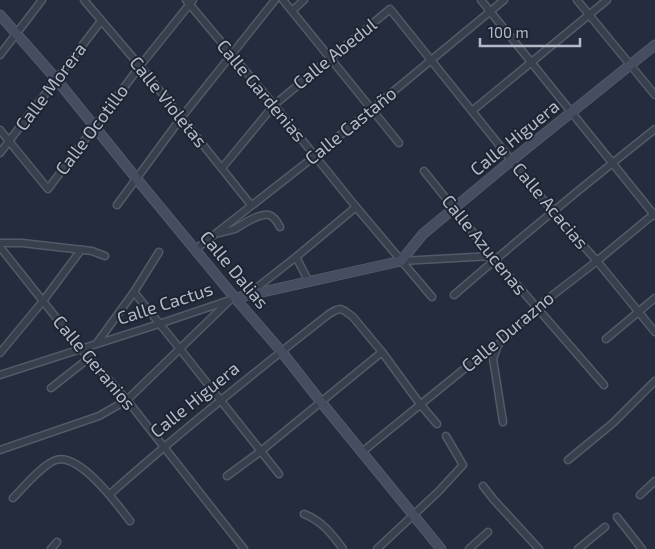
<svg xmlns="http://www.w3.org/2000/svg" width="655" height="549" font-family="'Exo 2',sans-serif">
  <rect width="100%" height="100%" fill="#242c3d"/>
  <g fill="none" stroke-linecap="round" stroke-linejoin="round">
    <!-- street casing -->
    <g stroke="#535a68" stroke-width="9">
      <g id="street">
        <path d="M84,0L140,66L251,205"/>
        <path d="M186,0L274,105L356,207L432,297"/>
        <path d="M283,0L399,143"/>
        <path d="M481,0L655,216"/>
        <path d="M577,0L655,95"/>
        <path d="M293,10L304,0"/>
        <path d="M0,55L42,0"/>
        <path d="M472,111L607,0"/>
        <path d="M0,130L48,189L140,66L193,0"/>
        <path d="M0,153L101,21"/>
        <path d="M222,168L274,105L390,9L553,212L597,261L655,332"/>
        <path d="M424,171L492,256L604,385"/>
        <path d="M117,205L181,118L275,0"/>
        <path d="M219,233C224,232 229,231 235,229C243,224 259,213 269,215C275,217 278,223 280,227"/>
        <path d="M0,243H22L92,251L105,256"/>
        <path d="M0,247L81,349L127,400L244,549"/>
        <path d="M196,249L315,156L504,0"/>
        <path d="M296,257L309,282"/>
        <path d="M401,261L492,256"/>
        <path d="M134,292L180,349L279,474"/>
        <path d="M250,293L296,257L356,207"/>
        <path d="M454,295C520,238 587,183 655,129"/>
        <path d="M606,339L655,298"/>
        <path d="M97,343L134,292L159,252"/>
        <path d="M498,345L493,359L494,365L503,422"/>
        <path d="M0,353L43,301L81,250"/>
        <path d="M0,375L159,324L227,301"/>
        <path d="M51,388L89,358"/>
        <path d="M0,450L99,416L127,400L230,300"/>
        <path d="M362,452L474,361L498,345L536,308L597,261L655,213"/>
        <path d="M568,460L613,423L655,381"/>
        <path d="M227,476L261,451L382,352"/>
        <path d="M483,486L494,500L539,549"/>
        <path d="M110,494C181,431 255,372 329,314L336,310L340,309L345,311L353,317L382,352L420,404L437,424"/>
        <path d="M640,495L655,481"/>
        <path d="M13,498C23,488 43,464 56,460C80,453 117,504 130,521"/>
        <path d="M304,514C322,521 332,534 343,549"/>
        <path d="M617,517L642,549"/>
        <path d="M51,549L57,542"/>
        <path d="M377,549L438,492L463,465L446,436"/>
        <path d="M469,549L488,532"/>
        <path d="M578,549L605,527"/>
      </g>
    </g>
    <!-- secondary casing -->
    <g stroke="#535a68" stroke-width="11">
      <g id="secondary">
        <path d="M0,15L57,80L136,178L235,298L281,351L321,402L441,549"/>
        <path d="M235,298L401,261L423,234L512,160L655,45"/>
      </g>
    </g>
    <!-- street -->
    <use href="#street" stroke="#383f4d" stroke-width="6"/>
    <!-- secondary -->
    <use href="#secondary" stroke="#464d60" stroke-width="9"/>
  </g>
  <g text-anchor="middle" stroke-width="4" stroke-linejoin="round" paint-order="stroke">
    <!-- street labels -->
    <g font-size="18" fill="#b4bac8" stroke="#1d2432">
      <text transform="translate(335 54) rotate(-39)" y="6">Calle Abedul</text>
      <text transform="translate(51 87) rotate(-53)" y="6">Calle Morera</text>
      <text transform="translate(261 91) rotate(50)" y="6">Calle Gardenias</text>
      <text transform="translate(168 102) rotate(51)" y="6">Calle Violetas</text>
      <text transform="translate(351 126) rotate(-39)" y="6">Calle Castaño</text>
      <text transform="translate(92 130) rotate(-53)" y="6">Calle Ocotillo</text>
      <text transform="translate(515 138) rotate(-39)" y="6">Calle Higuera</text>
      <text transform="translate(550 206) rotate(50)" y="6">Calle Acacias</text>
      <text transform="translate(484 245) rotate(51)" y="6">Calle Azucenas</text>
      <text transform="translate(234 270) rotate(50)" y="6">Calle Dalias</text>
      <text transform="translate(165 304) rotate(-18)" y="6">Calle Cactus</text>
      <text transform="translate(508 332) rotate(-40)" y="6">Calle Durazno</text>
      <text transform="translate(94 363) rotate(50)" y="6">Calle Geranios</text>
      <text transform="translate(195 400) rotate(-39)" y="6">Calle Higuera</text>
    </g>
  </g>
  <!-- scale -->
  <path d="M480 38v8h100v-8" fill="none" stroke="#b4bac8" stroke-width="2.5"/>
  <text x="488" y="38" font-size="15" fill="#b4bac8" stroke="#1d2432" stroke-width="4" paint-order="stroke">100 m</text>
</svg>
